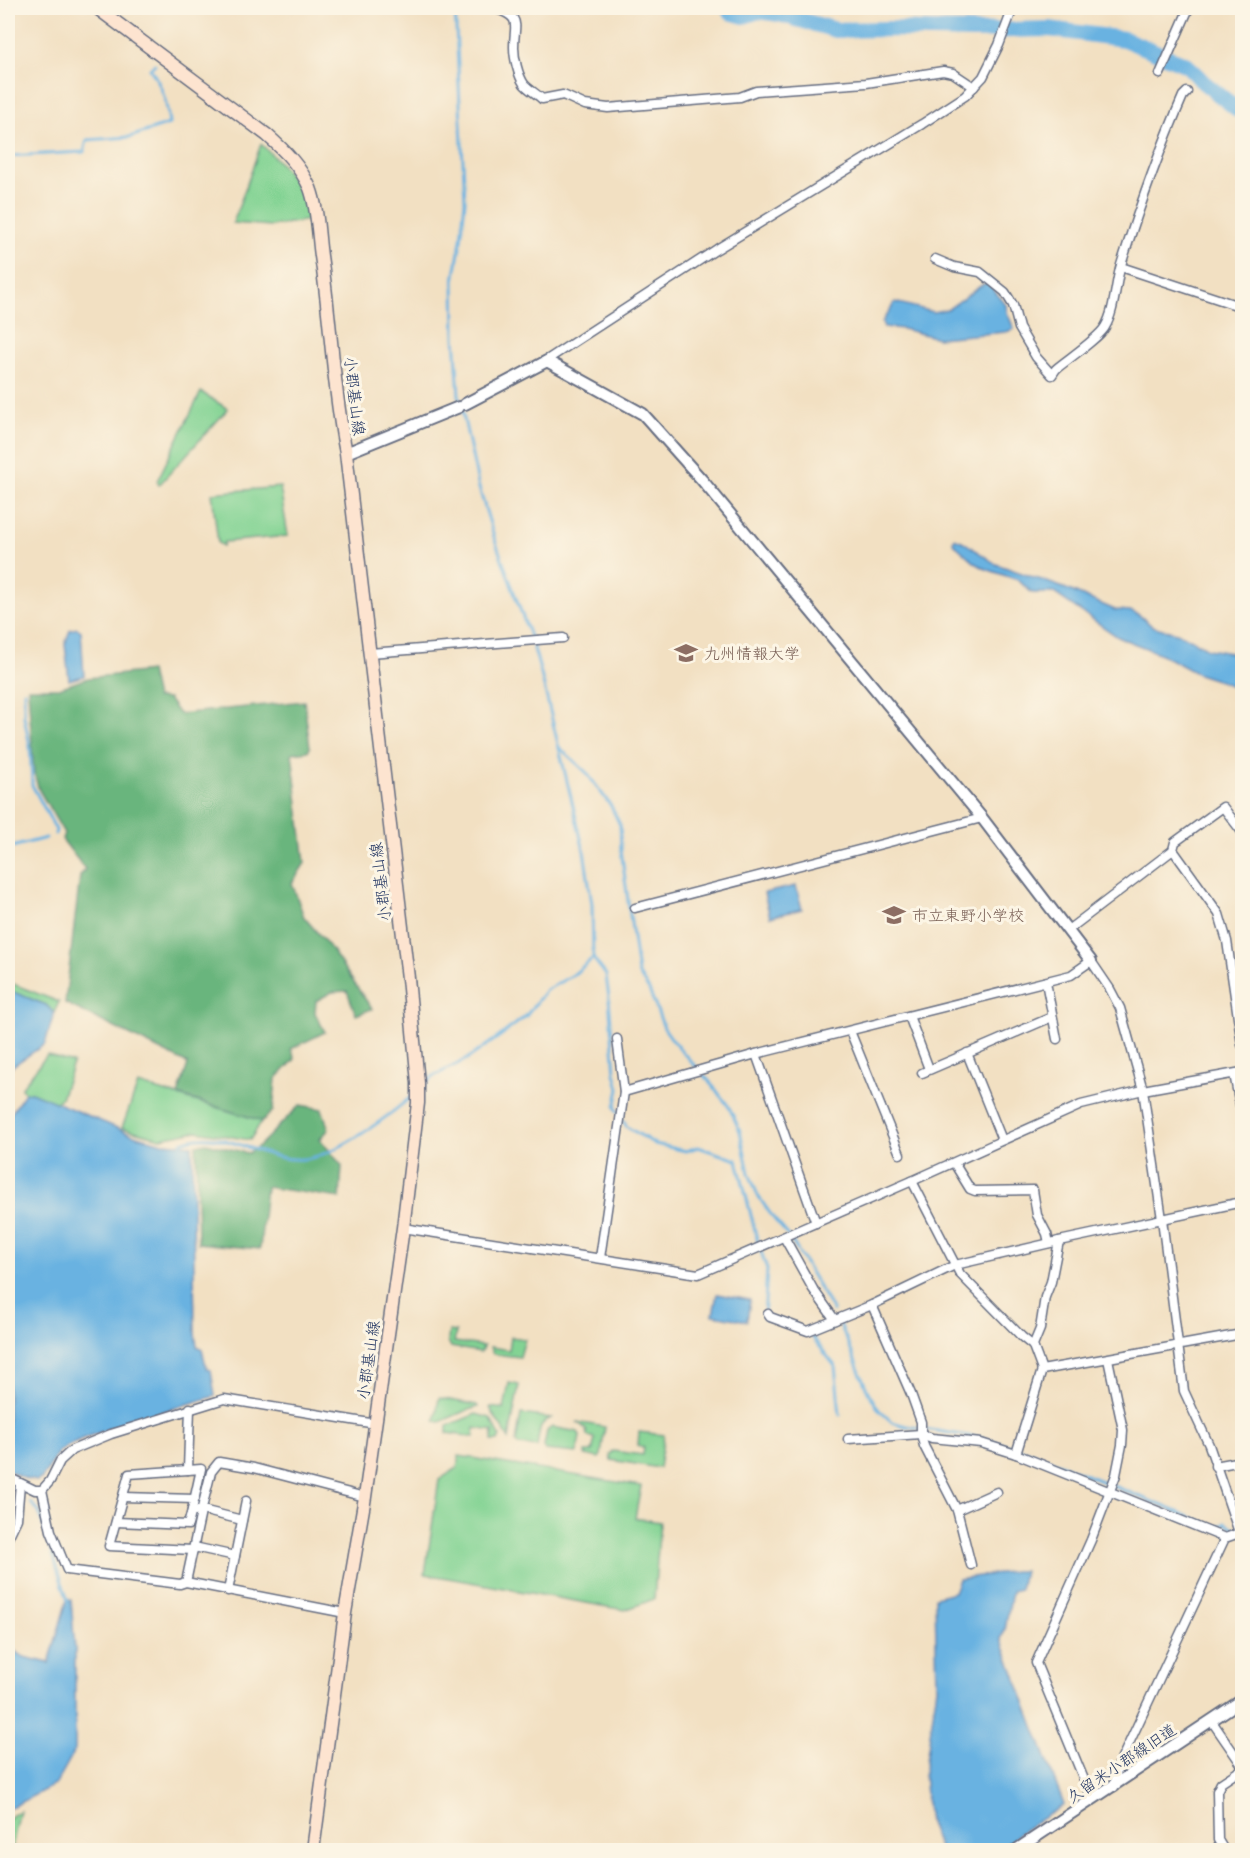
<svg xmlns="http://www.w3.org/2000/svg" width="1250" height="1858" font-family="Pangolin,'Klee One',sans-serif">
  <rect width="100%" height="100%" fill="#fcf5e5"/>
  <filter id="ink" filterUnits="userSpaceOnUse"><feTurbulence type="fractalNoise" baseFrequency=".0167" numOctaves="2"/><feDisplacementMap in="SourceGraphic" scale="12" xChannelSelector="R" yChannelSelector="G"/><feConvolveMatrix kernelMatrix="1 2 1 2 8 2 1 2 1" color-interpolation-filters="sRGB"/></filter>
  <filter id="wash" filterUnits="userSpaceOnUse"><feTurbulence type="fractalNoise" baseFrequency=".008" numOctaves="4" result="noise"/><feDisplacementMap in="SourceGraphic" scale="24" xChannelSelector="R" yChannelSelector="G"/><feGaussianBlur stdDeviation="1.35" result="paint"/><feColorMatrix in="noise" values="0 0 0 0 0 0 0 0 0 0 0 0 0 0 0 0 0 1.4 0 .05"/><feComposite in="paint" operator="in"/></filter>
  <g filter="url(#wash)">
    <rect width="100%" height="100%" fill="#f2e0c2"/>
    <!-- green -->
    <g fill="#82d393" stroke="#4e8178" stroke-width="1.5">
      <path d="M261,144C287,169 301,184 310,220L271,226L233,223Z"/>
      <path d="M201,392L228,409L159,485L157,481Z"/>
      <path d="M280,487L288,536L224,542L223,546L218,543L212,493Z"/>
      <path d="M8,982L59,1002L54,1013L46,1005L8,990Z"/>
      <path d="M47,1055L73,1063L61,1098L56,1103L31,1092L25,1093L21,1088Z"/>
      <path d="M138,1084L262,1121L250,1140L197,1131L161,1138L122,1128Z"/>
      <path d="M449,1331L456,1332L454,1342L484,1346L480,1352L451,1347L448,1341Z"/>
      <path d="M511,1337L525,1339L520,1357L493,1354L490,1347L509,1350Z"/>
      <path d="M509,1383L519,1385L509,1439C503,1428 493,1417 490,1407L504,1409Z"/>
      <path d="M439,1398L477,1405L478,1407L465,1411L440,1422L435,1421Z"/>
      <path d="M476,1414L490,1418L500,1436L498,1441H492L493,1431L475,1428L474,1437L447,1433V1426Z"/>
      <path d="M521,1414L551,1418C538,1424 539,1434 537,1447L518,1445L516,1442Z"/>
      <path d="M577,1422L605,1427L601,1455L599,1458L585,1455V1452H592L595,1438L587,1436L586,1429Z"/>
      <path d="M552,1427L578,1432L580,1436L577,1453L545,1450L544,1446L547,1431Z"/>
      <path d="M639,1432L664,1435L659,1468L611,1460L610,1455L613,1451L643,1455L644,1447L638,1446Z"/>
      <path d="M459,1456L641,1486L635,1518L660,1522L654,1599L625,1610L425,1574L439,1480L457,1468Z"/>
      <path d="M20,1811L12,1847L19,1850H8V1818Z"/>
    </g>
    <!-- forest -->
    <g fill="#69b57d" stroke="#42726e" stroke-width="1.5">
      <path d="M150,671L156,698L168,699L179,714L304,701L310,747L308,751L292,753L305,863L292,883L304,917L329,946L372,1009L356,1015L347,991L332,992L316,1001L315,1013L325,1032L291,1049L295,1059L276,1079L273,1111L262,1121L178,1095L188,1064L65,1003L80,876L85,869L62,839L64,833L39,790L34,773L28,688H59L88,678Z"/>
      <path d="M300,1105L322,1109L329,1129L320,1139L342,1166L340,1198L266,1187L260,1249L198,1243L196,1145L206,1143L248,1153L260,1145Z"/>
    </g>
    <!-- water -->
    <g fill="#69b2e1" stroke="#4270a0" stroke-width="1.5">
      <path d="M988,283L1006,305L1007,312L1014,329L1006,332L938,338L903,329L884,327L882,322L895,302L933,312L948,309L982,285Z"/>
      <path d="M954,538L962,541L996,564L1064,588L1115,610L1130,611L1139,615L1152,626L1183,635L1208,649L1237,654L1242,657V694L1226,683L1198,674L1161,654L1118,637L1054,593H1032L1018,580L986,569L975,563L953,543Z"/>
      <path d="M77,628L81,631L84,676L69,680L65,644L70,630Z"/>
      <path d="M796,886L802,909L770,917L764,893Z"/>
      <path d="M8,990L46,1005L54,1013L45,1044L8,1069Z"/>
      <path d="M31,1092L134,1135L162,1143L192,1145L195,1333L197,1346L202,1350L207,1369L211,1370L215,1396L124,1423L77,1441L59,1451L42,1478L37,1481L26,1479L8,1470V1118L25,1093Z"/>
      <path d="M717,1294L750,1300L747,1321L713,1315Z"/>
      <path d="M1014,1571H1024L1020,1589L1012,1591L1005,1630L1001,1639L1064,1805L1019,1833L1012,1841L999,1850H940L929,1823L924,1775L937,1687L935,1597L954,1592L959,1579Z"/>
      <path d="M67,1600H71L75,1650V1750L56,1784L8,1809V1647L24,1657L49,1663Z"/>
    </g>
    <g fill="none" stroke-linecap="round" stroke-linejoin="round">
      <!-- stream -->
      <g stroke="#69b2e1" stroke-width="3">
        <path d="M455,8L465,201L461,240L454,281L455,337L459,396L479,488L494,537L533,645L541,674L584,851L592,904L593,958L606,975L609,998L615,1073L619,1089L615,1107L619,1114"/>
        <path d="M9,180L8,156L84,152L87,140L130,137L169,124C167,104 163,86 150,69L155,64"/>
        <path d="M24,691V717L30,747L32,785L56,830L55,834"/>
        <path d="M559,747L586,772L611,806L620,825L621,850L638,973L649,990L664,1028L676,1045L709,1081L729,1107L740,1131L749,1173L758,1196L774,1219L789,1236L833,1311"/>
        <path d="M8,848L46,838"/>
        <path d="M421,1087L434,1076L467,1059L500,1036L526,1016L546,990L573,975L593,958"/>
        <path d="M622,1119L627,1127L655,1144L686,1151L698,1147L737,1160L758,1243L767,1269L764,1318L770,1320"/>
        <path d="M181,1147L182,1142C221,1125 264,1163 304,1159C336,1156 391,1115 414,1094"/>
        <path d="M838,1319L868,1392L879,1410L892,1422L906,1426L982,1438L1032,1453L1217,1528L1226,1523L1236,1529"/>
        <path d="M807,1333L810,1334L835,1366L840,1415"/>
        <path d="M31,1503L39,1512L68,1601"/>
        <path d="M8,1507L12,1508"/>
      </g>
      <!-- river -->
      <path stroke="#69b2e1" stroke-width="16" d="M728,8L730,12L744,16L759,11L779,14L836,30L887,29L975,31L1049,29L1124,39L1187,65L1203,82L1242,113"/>
    </g>
  </g>
  <g filter="url(#ink)">
    <g fill="none" stroke-linecap="round" stroke-linejoin="round">
      <!-- minor casing -->
      <g stroke="#666d81" stroke-width="11">
        <g id="minor">
          <path d="M494,8C523,18 514,23 514,47C514,58 518,75 524,84C528,89 537,94 542,99L563,95L585,105L608,108L740,97L756,91L866,83L943,71L953,73L974,87"/>
          <path d="M1160,74L1189,8"/>
          <path d="M935,259L954,267L980,272L1005,292L1013,305L1019,328L1036,357L1052,375L1056,369C1068,359 1099,338 1105,327C1115,310 1115,285 1121,265C1139,208 1159,151 1183,96L1187,92"/>
          <path d="M1121,267L1242,307"/>
          <path d="M542,363L717,249L922,124L965,96L983,77L999,45L1013,8"/>
          <path d="M370,653L563,638"/>
          <path d="M1173,850L1219,914L1227,941L1242,1045"/>
          <path d="M635,908L982,818"/>
          <path d="M1068,930L1173,850L1175,842L1223,807L1242,832"/>
          <path d="M1046,982L1057,1039"/>
          <path d="M909,1016L929,1069"/>
          <path d="M850,1031L900,1154"/>
          <path d="M967,1053L1002,1140"/>
          <path d="M756,1054L816,1223"/>
          <path d="M922,1073L1052,1017"/>
          <path d="M1234,1074L1242,1115"/>
          <path d="M624,1092L756,1054L1071,975L1091,961L1110,989L1120,1008L1143,1090L1162,1219L1184,1391L1209,1445L1242,1541"/>
          <path d="M954,1163L970,1189L975,1191L1033,1190L1037,1215L1047,1234L1049,1243"/>
          <path d="M912,1181L960,1274L1022,1337L1033,1346L1042,1370"/>
          <path d="M403,1228L698,1274L912,1181L1081,1105L1143,1090L1242,1072"/>
          <path d="M784,1237L813,1289L835,1320"/>
          <path d="M600,1258L624,1092L617,1039"/>
          <path d="M768,1314L770,1317L808,1331L872,1305"/>
          <path d="M1033,1346L1040,1329L1045,1297L1051,1282L1059,1241"/>
          <path d="M848,1439L921,1434L932,1438L981,1443L1016,1454L1225,1538"/>
          <path d="M1016,1454L1042,1370L1242,1334"/>
          <path d="M1215,1466L1242,1461"/>
          <path d="M188,1470L129,1474L109,1546L193,1550"/>
          <path d="M8,1477L35,1490H42L50,1481L60,1461L72,1450L111,1434L224,1399L376,1424"/>
          <path d="M42,1490L51,1531L67,1570L180,1584L186,1582L345,1613"/>
          <path d="M123,1497L195,1499"/>
          <path d="M202,1510L242,1520"/>
          <path d="M957,1510L997,1492"/>
          <path d="M201,1512L211,1472L219,1462L254,1468L365,1497"/>
          <path d="M116,1522L188,1525L192,1510"/>
          <path d="M8,1538L17,1519L20,1484"/>
          <path d="M194,1547L235,1556"/>
          <path d="M971,1565L957,1510L924,1446L921,1434V1422L911,1394L872,1305L955,1265L1059,1241L1242,1202"/>
          <path d="M186,1582L201,1512L192,1510L201,1469L188,1470L190,1408"/>
          <path d="M228,1591L246,1501"/>
          <path d="M1211,1720L1242,1765"/>
          <path d="M1114,1787L1117,1769L1225,1538L1242,1532"/>
          <path d="M1092,1799L1036,1663L1091,1540L1116,1475L1122,1445L1123,1430L1108,1359"/>
          <path d="M1224,1850L1218,1840L1217,1791L1221,1783L1242,1769"/>
        </g>
      </g>
      <!-- tertiary casing -->
      <g stroke="#666d81" stroke-width="14">
        <g id="tertiary">
          <path d="M465,404L547,361L643,414L702,480L982,818L1091,961"/>
          <path d="M346,453L459,407"/>
          <path d="M1016,1850L1242,1700"/>
        </g>
      </g>
      <!-- secondary casing -->
      <g stroke="#666d81" stroke-width="15">
        <path id="secondary" d="M97,8L267,135C285,151 300,166 310,188C318,209 318,235 321,256C331,322 333,389 346,453L408,978L418,1083V1103L403,1228L365,1497L345,1613L313,1850"/>
      </g>
      <!-- minor -->
      <use href="#minor" stroke="#fff" stroke-width="8"/>
      <!-- tertiary -->
      <use href="#tertiary" stroke="#fff" stroke-width="10"/>
      <!-- secondary -->
      <use href="#secondary" stroke="#fde4d0" stroke-width="12"/>
    </g>
  </g>
  <!-- icons -->
  <defs>
    <g id="school-bare" transform="scale(1.8)"><path d="M0-5L7-2L0 1L-7-2ZM-4 1L0 2.5L4 1V4Q0 6-4 4Z" fill="#8d6e63" stroke="#fcf5e5" stroke-width="2.5" paint-order="stroke"/></g>
  </defs>
  <g fill-rule="evenodd">
    <use href="#school-bare" x="686" y="653"/>
    <use href="#school-bare" x="894" y="915"/>
  </g>
  <g text-anchor="middle" stroke-width="6" stroke-linejoin="round" paint-order="stroke">
    <!-- street labels -->
    <g font-size="16" fill="#1b2f5e" stroke="#fcf5e5">
      <text transform="translate(355 396) rotate(83)" y="6">小郡基山線</text>
      <text transform="translate(380 882) rotate(-97)" y="6">小郡基山線</text>
      <text transform="translate(368 1360) rotate(-82)" y="6">小郡基山線</text>
      <text transform="translate(1121 1763) rotate(-34)" y="6">久留米小郡線旧道</text>
    </g>
    <!-- education labels -->
    <g font-size="16" fill="#785e54" stroke="#fcf5e5" text-anchor="start">
      <text x="704" y="659">九州情報大学</text>
      <text x="912" y="921">市立東野小学校</text>
    </g>
  </g>
  <!-- margin -->
  <rect width="1250" height="1858" fill="none" stroke="#fcf5e5" stroke-width="30"/>
</svg>
